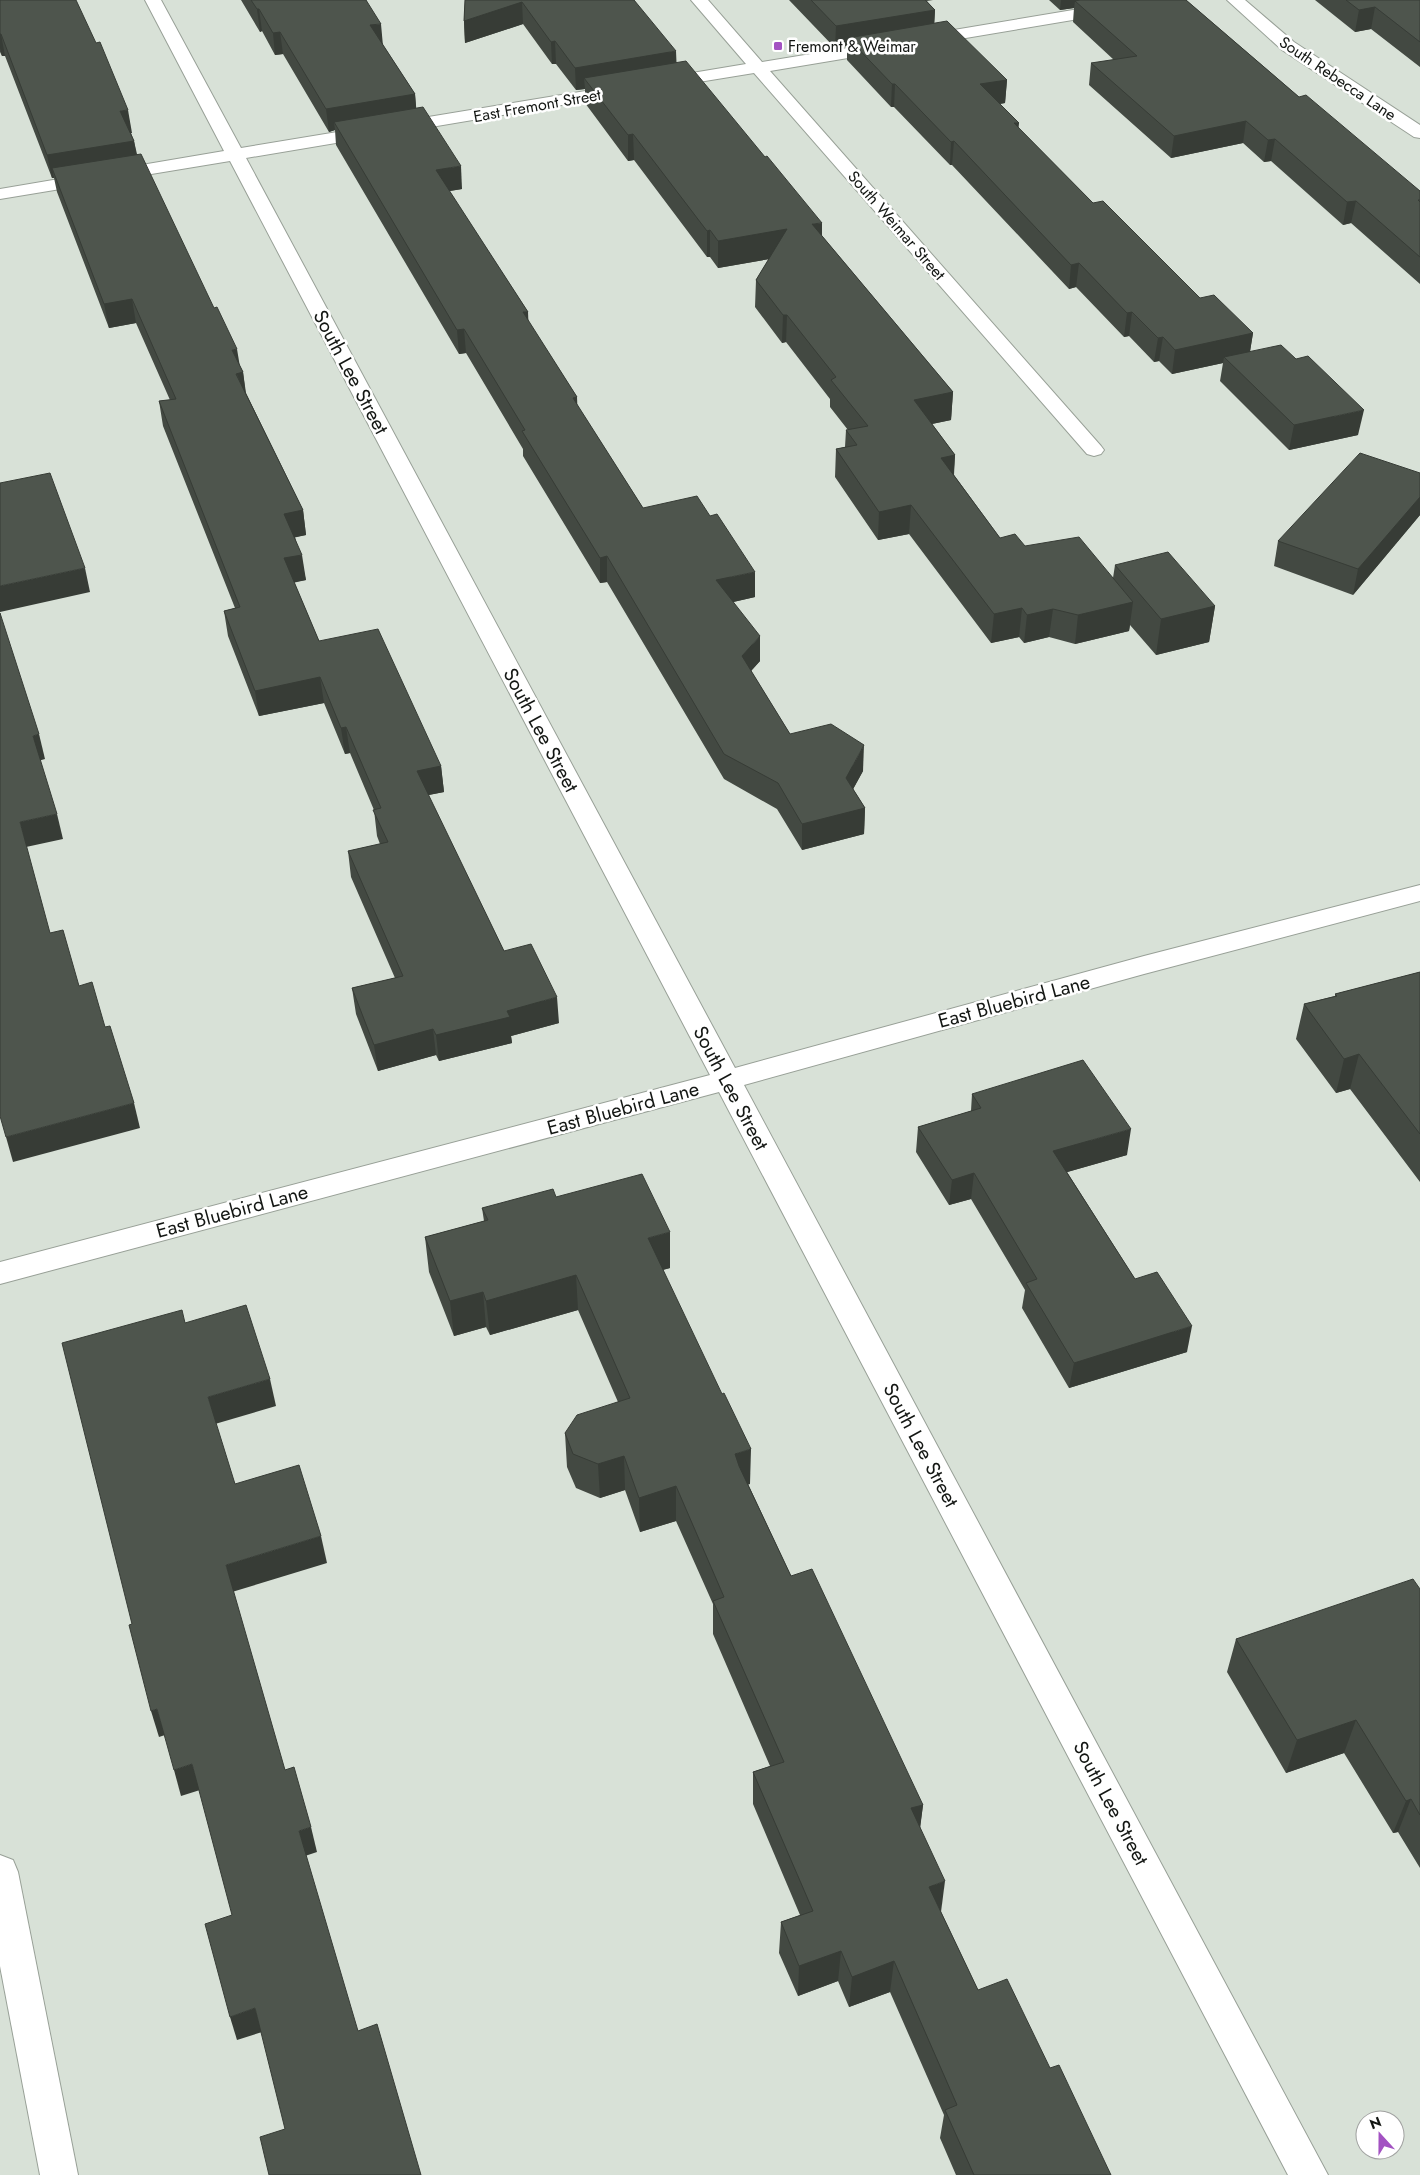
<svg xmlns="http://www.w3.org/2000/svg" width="1420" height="2175" font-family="Jost,sans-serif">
  <rect width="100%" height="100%" fill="#d8e1d7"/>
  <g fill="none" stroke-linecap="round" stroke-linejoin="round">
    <!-- minor casing -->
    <g stroke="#98a097" stroke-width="2">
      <g id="minor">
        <path d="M145,0H161L241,148L622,85L628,86L631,90L628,94L622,95L246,158L735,1068L1144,956L1420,885V901L1144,974L744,1085L1328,2175H1288L719,1092L0,1284V1262L710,1075L230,161L0,199V189L224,151Z"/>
        <path d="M691,0H708L762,62L884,42L890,43L892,47L890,51L770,71L1101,446L1104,450L1101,454L1094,456L1087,454L754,73L662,88L656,87L653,83L656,79L746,64Z"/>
        <path d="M1133,0H1170L1168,3L1162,5L924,45L918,44L916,40L918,36L924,35Z"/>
        <path d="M1227,0H1245L1294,42L1420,125V138L1414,137L1282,50Z"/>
      </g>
    </g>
    <!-- tertiary casing -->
    <g stroke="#98a097" stroke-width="2">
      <path id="tertiary" d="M0,1855L13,1860L18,1872L78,2175H40L0,1966Z"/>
    </g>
    <!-- minor -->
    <use href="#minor" fill="#fff" fill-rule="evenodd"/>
    <!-- tertiary -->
    <use href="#tertiary" fill="#fff" fill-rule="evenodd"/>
  </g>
  <!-- wall -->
  <g fill="#434942">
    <path d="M0,0L132,133H131L134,141L137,154L243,372L246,393L303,510L306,535L295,537L306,580L294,582L319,641L441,766L444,792L428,795L504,951L559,1023L511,1036L512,1043L439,1061L436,1055L378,1071L356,1014L352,988L395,978L351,877L348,851L380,844L377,836L374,810L350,753L345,754L324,703L259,716L228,636L224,611L235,608L163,426L159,401L170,400L136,323L109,328L57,192L54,178H52L5,56H2L0,52Z"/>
    <path d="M241,0H366L383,45L415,94L416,108L462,189L449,191L528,312V321L577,397V405L643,508L755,597L733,602L760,661L751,671L790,734L863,771L853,789L865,808L864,834L802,850L777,809L724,779L607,582L600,583L523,456V449L466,353L459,354L336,145L335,130L329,132L283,54L275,55L262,31L260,32Z"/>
    <path d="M465,0H634L676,62L953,392L951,420L932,424L955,455L954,475L1000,538L1113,578L1115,565L1215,606L1209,642L1156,655L1130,625L1129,631L1075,644L1049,637L1024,643L1019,637L991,643L909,534L878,540L835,477L836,449L845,447L846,430H848L830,407V399L786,342L782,343L755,307L756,280L769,259L718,268L710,257H707L634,160L628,161L585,103V89L576,90L556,64H552L523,24L465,43L464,21Z"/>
    <path d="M789,0H933L927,1L935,10L934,23L1007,80L1005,103L1000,104L1018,128L1093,203L1200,298L1253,333L1250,351L1358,435L1289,450L1220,381L1223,363L1172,374L1159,361L1154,362L1129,336L1124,337L1076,287L1069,289L952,165H950L894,107H891L847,60V46L835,48Z"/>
    <path d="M1049,0H1186L1299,97L1420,191V284L1351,223L1343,225L1271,161L1264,162L1243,143L1171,158L1089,85L1091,63L1114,60L1073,22L1074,8L1060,10Z"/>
    <path d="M1315,0H1420V67L1371,29L1355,32Z"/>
    <path d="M1420,473V515L1353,595L1274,566L1278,541Z"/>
    <path d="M1420,972V1182L1350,1089L1336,1093L1296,1039L1304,1004L1335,996V994Z"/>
    <path d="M972,1094L1127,1155L1067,1172L1135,1279L1187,1352L1069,1388L1022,1308L1025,1290L971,1199L949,1205L916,1152L918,1127L971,1111Z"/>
    <path d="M556,1197L670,1268L663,1270L750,1484H748L791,1576L923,1805L920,1827L941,1912L978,1990L1050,2068L1111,2175H956L940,2138L944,2115L890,1992L849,2007L838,1981L798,1996L779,1953L781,1922L800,1915L753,1804V1772L770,1766L713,1634V1604L676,1521L640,1532L625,1490L600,1498L576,1488L567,1467L565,1433L618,1402L578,1310L490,1335L486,1327L454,1336L429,1272L425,1237L484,1221L482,1208Z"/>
    <path d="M1420,1589V1868L1398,1832L1393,1833L1344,1753L1286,1773L1227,1672L1236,1639Z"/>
  </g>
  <!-- shaded-wall -->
  <g fill="#373c36">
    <path d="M1061,0H1122L1075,1L1074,8L1060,10Z"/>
    <path d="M522,2L523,24L465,43L464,21Z"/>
    <path d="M1375,7L1371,29L1355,32L1359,10Z"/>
    <path d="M257,9H259L262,31L260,32Z"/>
    <path d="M935,10L934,31L848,38L847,46L835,48L836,26Z"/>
    <path d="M381,24L383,46L370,25Z"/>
    <path d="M280,32L283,54L275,55L273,33Z"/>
    <path d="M0,34H1L5,56H2L0,48Z"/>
    <path d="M555,41L556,64H552L551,42Z"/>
    <path d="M676,51L677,74L584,78L585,89L576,90L575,68Z"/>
    <path d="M1007,80L1005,103L978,107L980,84Z"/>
    <path d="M892,84H895L894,107H891Z"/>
    <path d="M415,94L417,117L334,122L335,130L329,132L326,109Z"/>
    <path d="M128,110L132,133L124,134L120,111Z"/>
    <path d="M1246,121L1243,143L1171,158L1174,136Z"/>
    <path d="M1014,123H1019L1017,146Z"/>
    <path d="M633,134L634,160L628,161V135Z"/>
    <path d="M1275,139L1271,161L1264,162L1268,140Z"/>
    <path d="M134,141L138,164L52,168L54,178H52L47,155Z"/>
    <path d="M954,141L952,165H950L951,142Z"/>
    <path d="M461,166L462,189L438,193L436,170Z"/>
    <path d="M1356,201L1351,223L1343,225L1347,202Z"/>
    <path d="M822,223V249L812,224Z"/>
    <path d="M787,229V256L718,268V241Z"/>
    <path d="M710,230V257H707V231Z"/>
    <path d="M1079,263L1076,287L1069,289L1071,265Z"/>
    <path d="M132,299L136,323L109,328L104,304Z"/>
    <path d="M523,312H528L529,336Z"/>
    <path d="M1132,312L1129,336L1124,337L1127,313Z"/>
    <path d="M783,315H787L786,342L782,343Z"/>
    <path d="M464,329L466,353L459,354L457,330Z"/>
    <path d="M1253,333L1249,358L1224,357L1223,363L1172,374L1175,350Z"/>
    <path d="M1163,337L1159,361L1154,362L1158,338Z"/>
    <path d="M237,349L241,373L243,372L246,397L237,374L232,350Z"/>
    <path d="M953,392L951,420L912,428L914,400Z"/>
    <path d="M577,397L578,422L573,398Z"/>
    <path d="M1364,410L1358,435L1289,450L1294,425Z"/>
    <path d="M955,455L953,483L941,458Z"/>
    <path d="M1420,497V515L1353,595L1358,569Z"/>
    <path d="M911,505L909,534L878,540L879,512Z"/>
    <path d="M303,510L306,535L288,539L284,514Z"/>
    <path d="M302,555L306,580L288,584L284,558Z"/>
    <path d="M607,556V582L600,583V558Z"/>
    <path d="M85,568L90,592L0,612V586Z"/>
    <path d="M755,572V597L716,606V580Z"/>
    <path d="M1133,602L1129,631L1075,644L1078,615Z"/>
    <path d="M1215,606L1209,642L1156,655L1161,619Z"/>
    <path d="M1022,608L1019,637L991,643L994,614Z"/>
    <path d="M1053,609L1049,637L1024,643L1027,615Z"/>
    <path d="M760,636V661L741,682L742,656Z"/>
    <path d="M320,677L324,703L259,716L255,691Z"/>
    <path d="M346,727L350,753L345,754L341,728Z"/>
    <path d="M39,734L45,759L38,761L33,736Z"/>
    <path d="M864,745L863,771L845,804L846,778Z"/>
    <path d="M441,766L444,792L419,797L417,771Z"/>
    <path d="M865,808L864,834L802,850V824Z"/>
    <path d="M57,814L63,839L26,847L20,822Z"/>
    <path d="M557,997L559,1023L511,1036L512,1043L439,1061L436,1035L507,1011Z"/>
    <path d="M433,1029L436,1055L378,1071L374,1045Z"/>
    <path d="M1359,1054L1350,1089L1336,1093L1344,1059Z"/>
    <path d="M134,1103L140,1128L13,1162L6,1137Z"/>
    <path d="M1131,1129L1127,1155L1050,1177L1053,1151Z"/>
    <path d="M974,1173L971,1199L949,1205L952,1180Z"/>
    <path d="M670,1232V1268L649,1273L648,1238Z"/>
    <path d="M576,1275L578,1310L490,1335L486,1301Z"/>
    <path d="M483,1292L486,1327L454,1336L450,1301Z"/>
    <path d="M1192,1326L1187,1352L1069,1388L1074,1363Z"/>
    <path d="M270,1379L276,1406L215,1424L208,1397Z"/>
    <path d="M751,1449L750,1484L735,1489V1454Z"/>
    <path d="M624,1456L625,1490L600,1498L598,1464Z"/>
    <path d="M676,1486V1521L640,1532L639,1498Z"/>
    <path d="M321,1536L327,1563L232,1592L226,1565Z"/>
    <path d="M157,1709L165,1735L159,1737L151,1711Z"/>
    <path d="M1356,1720L1344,1753L1286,1773L1297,1740Z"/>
    <path d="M192,1764L200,1790L181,1796L174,1770Z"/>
    <path d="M1411,1799L1398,1832L1393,1833L1406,1801Z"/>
    <path d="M923,1805L919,1837L911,1808Z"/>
    <path d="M311,1827L317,1852L305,1856L299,1831Z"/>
    <path d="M945,1881L941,1912L929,1887Z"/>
    <path d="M841,1951L838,1981L798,1996L799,1966Z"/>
    <path d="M894,1961L890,1992L849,2007L852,1977Z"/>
    <path d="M255,2008L262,2032L237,2040L230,2017Z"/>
  </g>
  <!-- building -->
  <g fill="#4e554d" stroke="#373c36">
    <path d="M0,0H76L96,43L100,42L128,110L120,111L134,141L47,155L1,34H0Z"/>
    <path d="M251,0H366L381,24L370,25L415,94L326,109L280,32L273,33L259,9H257Z"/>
    <path d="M465,0H634L676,51L575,68L555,41L551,42L522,2L464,21Z"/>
    <path d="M811,0H925L935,10L836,26Z"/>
    <path d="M1080,0H1186L1299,97L1306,95L1420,191V200H1418L1420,202V257L1356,201L1347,202L1275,139L1268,140L1246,121L1174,136L1091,63L1137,56L1075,1Z"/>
    <path d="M1346,0H1420V42L1375,7L1359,10Z"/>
    <path d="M947,21L1007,80L980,84L1019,123H1014L1093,203L1103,201L1200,298L1214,295L1253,333L1175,350L1163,337L1158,338L1132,312L1127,313L1079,263L1071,265L954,141L951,142L895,84H892L848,38Z"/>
    <path d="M686,61L765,157L767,156L822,223L812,224L953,392L914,400L955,455L941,458L1000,538L1015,534L1025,546L1079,537L1133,602L1078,615L1053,609L1027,615L1022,608L994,614L911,505L879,512L836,449L857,445L846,430L868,426L831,380L836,377L787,315H783L756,280L787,229L718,241L710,230L707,231L633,134L628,135L584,78Z"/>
    <path d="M423,107L461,166L436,170L528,312H523L577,397L573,398L643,508L697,496L710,516L717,514L755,572L716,580L760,636L742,656L790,734L831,724L864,745L846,778L865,808L802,824L778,783L724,754L607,556L600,558L522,431L525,430L464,329L457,330L334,122Z"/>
    <path d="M141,154L214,308L217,307L237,349L232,350L243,372L236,374L303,510L284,514L302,555L284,558L319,641L378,629L441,766L417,771L504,951L531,944L557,997L507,1011L510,1017L436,1035L433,1029L374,1045L352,988L403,976L348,851L388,842L373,810L381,808L346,727L341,728L320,677L255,691L224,611L240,607L159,401L176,399L132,299L104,304L52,168Z"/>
    <path d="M1281,345L1296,359L1308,356L1364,410L1294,425L1224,357Z"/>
    <path d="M1360,453L1420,473V497L1358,569L1278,541Z"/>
    <path d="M50,473L85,568L0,586V483Z"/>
    <path d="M1168,552L1215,606L1161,619L1115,565Z"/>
    <path d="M0,613L39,734L33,736L57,814L20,822L50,933L63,930L79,986L92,982L105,1027L110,1026L134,1103L6,1137L0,1116Z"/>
    <path d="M1420,972V1134L1359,1054L1344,1059L1304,1004L1337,996L1335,994Z"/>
    <path d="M1083,1060L1131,1129L1053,1151L1135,1279L1157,1272L1192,1326L1074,1363L1026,1283L1037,1279L974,1173L952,1180L918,1127L981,1108L972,1094Z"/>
    <path d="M642,1174L670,1232L648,1238L722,1394L724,1393L751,1449L735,1454L739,1466L791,1576L812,1569L923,1805L911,1808L945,1881L929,1887L978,1990L1007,1979L1050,2068L1059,2065L1111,2175H974L945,2110L957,2105L894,1961L852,1977L841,1951L799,1966L781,1922L813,1911L753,1772L784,1762L713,1601L724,1597L676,1486L639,1498L624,1456L598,1464L573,1454L565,1433L577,1415L630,1398L576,1275L486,1301L483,1292L450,1301L425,1237L488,1220L482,1208L553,1189L556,1197Z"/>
    <path d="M246,1305L270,1379L208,1397L235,1484L299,1465L321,1536L226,1565L285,1770L294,1767L311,1827L299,1831L358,2031L377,2024L421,2175H269L260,2137L285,2129L255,2008L230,2017L205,1924L232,1915L192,1764L174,1770L157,1709L151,1711L129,1625L132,1624L62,1343L182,1310L185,1323Z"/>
    <path d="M1413,1579L1420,1589V1815L1411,1799L1406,1801L1356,1720L1297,1740L1236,1639Z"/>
  </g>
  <!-- markers -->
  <rect fill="#a352c2" stroke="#fff" stroke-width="2" x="773" y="41" width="10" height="10" rx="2.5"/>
  <g text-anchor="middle" stroke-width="5" stroke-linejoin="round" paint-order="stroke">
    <!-- far-poi labels -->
    <g font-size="16" fill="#131613" stroke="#fff" text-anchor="start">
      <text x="788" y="52">Fremont &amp; Weimar</text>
    </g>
    <!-- far-street labels -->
    <g font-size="16" fill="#131613" stroke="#fff">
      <text transform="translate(1338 78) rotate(34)" y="6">South Rebecca Lane</text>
      <text transform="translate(537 105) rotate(-10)" y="6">East Fremont Street</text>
      <text transform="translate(897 225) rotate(49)" y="6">South Weimar Street</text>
    </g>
    <!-- street labels -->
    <g font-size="20" fill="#131613" stroke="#fff">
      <text transform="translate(351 372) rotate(62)" y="7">South Lee Street</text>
      <text transform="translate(541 730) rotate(62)" y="7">South Lee Street</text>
      <text transform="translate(1014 1001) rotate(-15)" y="7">East Bluebird Lane</text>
      <text transform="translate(731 1088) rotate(62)" y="7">South Lee Street</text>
      <text transform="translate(623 1108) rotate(-15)" y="7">East Bluebird Lane</text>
      <text transform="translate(232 1211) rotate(-15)" y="7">East Bluebird Lane</text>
      <text transform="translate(921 1445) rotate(62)" y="7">South Lee Street</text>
      <text transform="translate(1111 1803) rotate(62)" y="7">South Lee Street</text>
    </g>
  </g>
  <!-- north arrow -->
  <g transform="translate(1380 2135) rotate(339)"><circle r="24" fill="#ffffff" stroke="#a1a2a1"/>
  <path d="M0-4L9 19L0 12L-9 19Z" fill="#a352c2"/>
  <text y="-8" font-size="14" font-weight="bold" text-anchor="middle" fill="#131613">N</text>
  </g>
</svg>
